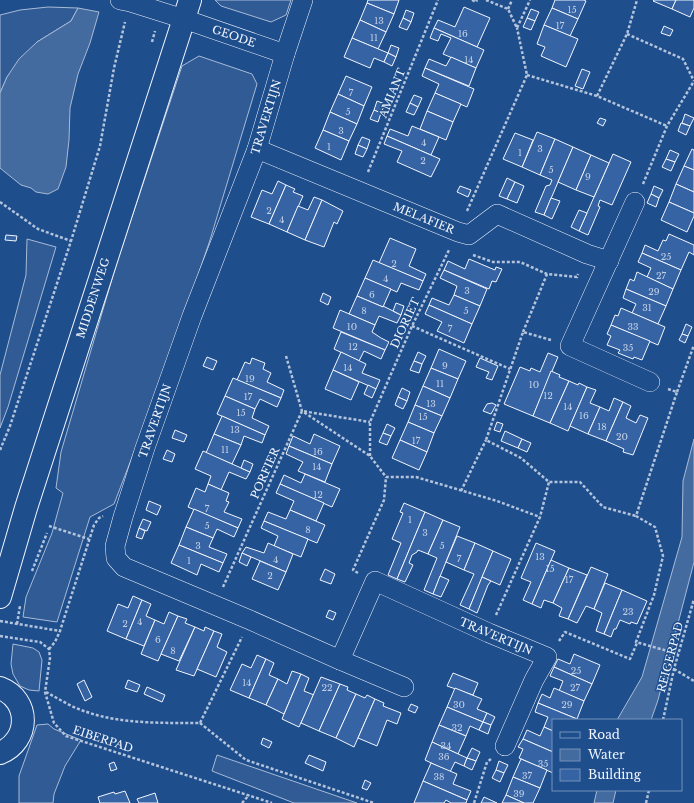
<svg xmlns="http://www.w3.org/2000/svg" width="694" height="803" font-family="'Libre Baskerville',serif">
  <rect width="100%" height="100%" fill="#1f4e8c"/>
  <!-- built -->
  <g fill="#305b95" stroke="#a8bbd7">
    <path d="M215,0H291L286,15L271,22L221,6Z"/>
    <path d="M48,7L78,8L71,21L37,42L7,77L0,93V15L20,10Z"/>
    <path d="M199,56L252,74L257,84L210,240L169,361L114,504L90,517L57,622L23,617L26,597L52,533L63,493L56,488L61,452L117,262L182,66Z"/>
    <path d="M27,239L56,247L8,407L0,428V375L26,275Z"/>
    <path d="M13,644L33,648L39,652L42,660L39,691L29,690L20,686L13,674L11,664Z"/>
    <path d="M48,724L54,729L81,740L65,766L54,794L53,803H19V776L37,725Z"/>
    <path d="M217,755L357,803H294L212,771Z"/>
  </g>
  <!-- water -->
  <g fill="#446ba0" stroke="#a8bbd7">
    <path d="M78,8L99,12L90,43L78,74L70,108L69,140L66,167L58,189L48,194L36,192L31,188L21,185L0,168V93L7,77L19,59L37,42L71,21Z"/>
    <path d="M694,439V562L658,700L651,720H617L642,677L682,537L683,481Z"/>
    <path d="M597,790H616L613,803H594Z"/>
  </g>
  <!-- building -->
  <g fill="#3563a3" stroke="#f2f6ff">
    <path d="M368,0H399L394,14L367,3Z"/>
    <path d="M555,0H584L586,1L578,19L552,8Z"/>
    <path d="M654,0H676L672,9L653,1Z"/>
    <path d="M676,0H694V8L690,17L672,9Z"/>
    <path d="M367,3L394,14L386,32L360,20Z"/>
    <path d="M464,7L490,18L477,47L434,28L438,20L455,27Z"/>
    <path d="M552,8L578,19L570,36L544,25Z"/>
    <path d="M531,9L539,12L535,21L527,18Z"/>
    <path d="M406,10L414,13L411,22L403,18Z"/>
    <path d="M403,18L411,22L407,30L399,27Z"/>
    <path d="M527,18L535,21L531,30L523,27Z"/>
    <path d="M360,20L386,32L378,49L352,38Z"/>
    <path d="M544,25L578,39L566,67L541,56L545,47L537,44Z"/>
    <path d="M664,26L673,30L670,36L661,33Z"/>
    <path d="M434,28L484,50L476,68L443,54L451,38L441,34L438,41L430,38Z"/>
    <path d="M352,38L388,53L384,62L374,58L370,68L344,57Z"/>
    <path d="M391,45L399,48L396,57L388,53Z"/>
    <path d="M388,53L396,57L392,66L384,62Z"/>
    <path d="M451,57L476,68L469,86L425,68L429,59L446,66Z"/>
    <path d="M425,68L474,89L467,107L435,93L439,84L422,76Z"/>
    <path d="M582,69L590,72L583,89L575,86Z"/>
    <path d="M346,76L372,87L364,106L338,94Z"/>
    <path d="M435,93L461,104L453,122L427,111Z"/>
    <path d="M338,94L364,106L357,124L330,112Z"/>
    <path d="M414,95L422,98L418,107L410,103Z"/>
    <path d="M377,101L385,104L381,113L374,110Z"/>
    <path d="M410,103L418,107L414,115L406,112Z"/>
    <path d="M374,110L381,113L378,122L370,119Z"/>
    <path d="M427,111L453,122L446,140L420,129Z"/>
    <path d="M330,112L357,124L349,141L323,130Z"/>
    <path d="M685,114L694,118L690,126L682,123Z"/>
    <path d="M600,118L606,120L603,126L597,123Z"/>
    <path d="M681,123L690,126L686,135L678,131Z"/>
    <path d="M412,126L439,137L431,155L387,136L390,129L408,136Z"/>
    <path d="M323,130L349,141L341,160L315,148Z"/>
    <path d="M537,132L555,139L540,175L522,167Z"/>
    <path d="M515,133L533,140L522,167L503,159Z"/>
    <path d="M387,136L440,159L431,177L397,162L402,151L384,144Z"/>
    <path d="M362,137L370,140L367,149L358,145Z"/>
    <path d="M555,139L573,147L544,215L535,212L546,186L550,185L552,180L540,175Z"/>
    <path d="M358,145L367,149L363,157L355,154Z"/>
    <path d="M573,147L591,155L576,190L558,182Z"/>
    <path d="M692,149L694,150V170L684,166Z"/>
    <path d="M670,150L679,154L675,162L666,159Z"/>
    <path d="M613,154L631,162L612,205L600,200L598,206L600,207L588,235L579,231Z"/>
    <path d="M591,155L609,163L594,197L576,190Z"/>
    <path d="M666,159L675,162L671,171L662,167Z"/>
    <path d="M684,166L694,170V192L676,184Z"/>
    <path d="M507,178L515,182L507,199L499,196Z"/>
    <path d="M278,181L286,185L269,224L251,217L262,190L272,194Z"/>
    <path d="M515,182L524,186L517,203L507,199Z"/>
    <path d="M676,184L694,192V213L669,202Z"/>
    <path d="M286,185L295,189L293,192L303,196L287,232L269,224Z"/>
    <path d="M460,186L471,190L468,197L457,192Z"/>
    <path d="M654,186L663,190L659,198L651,194Z"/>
    <path d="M651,194L659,198L656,207L647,203Z"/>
    <path d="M314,197L322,200L305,240L287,232L298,206L308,210Z"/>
    <path d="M551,198L560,201L552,219L544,215Z"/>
    <path d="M322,200L343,211L337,224L334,222L324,247L305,240Z"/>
    <path d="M669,202L694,213V216L687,232L661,220Z"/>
    <path d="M579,210L587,213L579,231L571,227Z"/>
    <path d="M669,234L694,245V255L689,252L681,270L642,253L645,245L658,251L663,240L666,241Z"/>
    <path d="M6,235L17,236L16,241L5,240Z"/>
    <path d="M390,238L416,249L409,266L426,274L423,281L379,263Z"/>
    <path d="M642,253L681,270L673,289L647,277L651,268L638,262Z"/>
    <path d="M469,259L495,270L496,267L502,269L496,282L492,281L489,289L444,270L448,261L465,269Z"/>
    <path d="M373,260L423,281L419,290L401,283L397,292L365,278Z"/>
    <path d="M444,270L487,289L480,306L454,295L457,286L440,278Z"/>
    <path d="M637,272L673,289L666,306L626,289L630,279L634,281Z"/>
    <path d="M365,278L391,289L383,307L357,296Z"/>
    <path d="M626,289L666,306L658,324L632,313L636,304L623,298Z"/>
    <path d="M323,293L331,297L328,305L320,301Z"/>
    <path d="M454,295L480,306L472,324L429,305L432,298L449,305Z"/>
    <path d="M357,296L383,307V306L401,315L397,323L379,316L375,325L349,314Z"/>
    <path d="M396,303L404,306L401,315L393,311Z"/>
    <path d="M429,305L472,324L464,343L437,331L442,322L425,314Z"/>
    <path d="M621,308L665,327L658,345L611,325L615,315L618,316Z"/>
    <path d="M340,310L375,325L372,332L381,338L389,342L385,350L333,328Z"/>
    <path d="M686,324L692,327L688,336L682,334Z"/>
    <path d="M611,325L650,341L642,360L634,357L633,359L618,353L620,350L607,345L611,336L607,334Z"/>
    <path d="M341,332L385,350L381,359L364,351L359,361L334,349Z"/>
    <path d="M682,334L688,336L685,343L679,340Z"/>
    <path d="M439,349L466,361L458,379L431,368Z"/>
    <path d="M341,352L366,364L362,373L380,380L376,389L333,370Z"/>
    <path d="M418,352L426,356L422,364L414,361Z"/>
    <path d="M548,353L558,357L533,416L504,404L520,367L530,371L531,368L540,372Z"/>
    <path d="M207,357L217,361L213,370L203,366Z"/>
    <path d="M252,358L265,363L263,369L271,373L267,382L284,390L281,398L237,380L245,362L250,364Z"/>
    <path d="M480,358L498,366L492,380L486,378L489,372L476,367Z"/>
    <path d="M414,361L422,364L419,373L410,370Z"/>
    <path d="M431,368L458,379L450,398L423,386Z"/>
    <path d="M333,370L359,382L351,400L325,389Z"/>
    <path d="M551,371L560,375L559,377L569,381L550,423L533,416Z"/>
    <path d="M233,378L281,398L277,407L260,399L255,409L225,396Z"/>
    <path d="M569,381L578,385L579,383L587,387L568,431L550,423Z"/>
    <path d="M368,385L376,389L372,398L364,394Z"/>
    <path d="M423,386L450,398L442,416L415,405Z"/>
    <path d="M587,387L596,390L590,403L600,407L588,434L570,426Z"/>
    <path d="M402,388L410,392L407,401L398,397Z"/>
    <path d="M225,396L255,409L252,418L269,426L265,435L217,414Z"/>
    <path d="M398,397L407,401L403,409L395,405Z"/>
    <path d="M614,398L623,402L606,441L588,434L600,407L609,411Z"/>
    <path d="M623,402L631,406L626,418L636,423L640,415L648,418L633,455L623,452L624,449L606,441Z"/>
    <path d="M492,403L496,405L491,414L483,411L487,404Z"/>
    <path d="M415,405L442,416L434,433L408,422Z"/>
    <path d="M222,416L265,435L262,443L244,436L241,445L214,434Z"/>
    <path d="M408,422L434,433L427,452L400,440Z"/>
    <path d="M497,422L503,424L500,432L494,430Z"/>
    <path d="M387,424L395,428L391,436L383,433Z"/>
    <path d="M175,430L187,435L184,442L172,438Z"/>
    <path d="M505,431L522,439L518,448L501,441Z"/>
    <path d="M383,433L391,436L387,445L379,442Z"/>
    <path d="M214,434L241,445L232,464L206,453Z"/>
    <path d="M314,434L340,446L332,464L289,446L293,436L310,444Z"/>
    <path d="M522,439L531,443L527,452L518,448Z"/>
    <path d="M400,440L427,452L419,470L392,458Z"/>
    <path d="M289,446L332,464L325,482L298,471L303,462L286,454Z"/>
    <path d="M167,450L175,454L172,462L163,459Z"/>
    <path d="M203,451L250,472L246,479L229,472L221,490L208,484L211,476L195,469Z"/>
    <path d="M244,460L253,464L250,472L241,468Z"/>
    <path d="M305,474L340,489L332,507L280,484L284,475L301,483Z"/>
    <path d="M208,484L229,493L226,501L229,502L224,512L242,519L238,528L188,507L196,488L205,492Z"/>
    <path d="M280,484L324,503L316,521L290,510L294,501L276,493Z"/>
    <path d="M149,501L161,506L157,515L146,510Z"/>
    <path d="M404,503L425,512L397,579L388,575L401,543L392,539L403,513L400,512Z"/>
    <path d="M194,509L238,528L234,537L217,529L213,538L186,527Z"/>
    <path d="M290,510L325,525L317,543L264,521L268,512L286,519Z"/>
    <path d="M425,512L443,520L428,554L418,550L417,552L412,555L409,563L413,565L405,582L397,579Z"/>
    <path d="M143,519L151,522L147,531L139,528Z"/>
    <path d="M443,520L460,527L433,594L424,590L437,558L428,554Z"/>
    <path d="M264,521L308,539L301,557L274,546L278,536L261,528Z"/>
    <path d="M186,527L213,538L209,547L227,554L223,563L179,545Z"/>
    <path d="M139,528L145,531L142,539L136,537Z"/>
    <path d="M457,536L475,543L464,570L446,562Z"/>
    <path d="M268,543L293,554L286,572L242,553L246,547L264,553Z"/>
    <path d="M475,543L493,551L469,609L460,605L474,574L464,570Z"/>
    <path d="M536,543L555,551L532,604L523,600L531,582L521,578Z"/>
    <path d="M179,545L223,563L219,572L201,564L197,575L171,563Z"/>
    <path d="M493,551L511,559L500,585L482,577Z"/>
    <path d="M242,553L251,557L247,566L239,562Z"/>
    <path d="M551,560L569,568L553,603L544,600L541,608L532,604Z"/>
    <path d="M260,561L286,572L278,590L252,579Z"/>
    <path d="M591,567L608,574L594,609L586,606L577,623L568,619Z"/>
    <path d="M569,568L587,575L568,619L559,616L562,608L553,603Z"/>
    <path d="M325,569L335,574L331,584L320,580Z"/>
    <path d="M440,576L449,580L441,597L433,594Z"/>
    <path d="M482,577L491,581L488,585L477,613L469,609Z"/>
    <path d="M605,583L622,590L604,634L596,631L602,613L594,609Z"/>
    <path d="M622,590L647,601L637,624L631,622L630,624L620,620L616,629H614L611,637L604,634Z"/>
    <path d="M133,596L142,600L126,639L107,631L118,604L128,608Z"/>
    <path d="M142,600L151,604L146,616L155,620L144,646L126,639Z"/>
    <path d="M329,610L336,613L333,620L326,617Z"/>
    <path d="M169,612L178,616L158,661L141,654L155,620L164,624Z"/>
    <path d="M178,616L187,619L185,623L195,627L179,661L161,654Z"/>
    <path d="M195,627L204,631L205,627L214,631L194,676L176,670Z"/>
    <path d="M214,631L222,634L217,647L227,652L216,677L197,669Z"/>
    <path d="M574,654L600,665L592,684L554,667L558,659L570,664Z"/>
    <path d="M257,655L266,659L249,698L230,690L242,664L251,668Z"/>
    <path d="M266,659L274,663L269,675L278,679L266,705L249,698Z"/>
    <path d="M554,667L592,684L584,701L559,691L563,681L550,676Z"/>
    <path d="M292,671L301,674L284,714L266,705L278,679L287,684Z"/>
    <path d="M453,673L478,683L473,695L447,686Z"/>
    <path d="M301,674L309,678L304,691L314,695L299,727L282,719Z"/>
    <path d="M321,677L340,684L319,731L301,723Z"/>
    <path d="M84,680L92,697L85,701L77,684Z"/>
    <path d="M128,680L140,685L137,692L125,688Z"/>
    <path d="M340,684L348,687L347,690L356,694L336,738L319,731Z"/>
    <path d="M147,687L165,695L162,702L144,694Z"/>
    <path d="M455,688L482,699L477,709L487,713L483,722L447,707Z"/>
    <path d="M554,688L584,701L577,719L538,703L542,694L550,698Z"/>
    <path d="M356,694L365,698L367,695L375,699L354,747L336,738Z"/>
    <path d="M375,699L384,703L383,706L401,713L397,724L387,720L377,746L358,738Z"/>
    <path d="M538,703L577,719L576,720H553V731L544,727L548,717L535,712Z"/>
    <path d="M411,704L418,707L415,713L408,710Z"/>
    <path d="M447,707L483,722L479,730L470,726L466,736L439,725Z"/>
    <path d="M487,713L495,717L491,725L483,722Z"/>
    <path d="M483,722L491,725L488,734L479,730Z"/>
    <path d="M439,725L466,736L458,754L432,742Z"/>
    <path d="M544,727L553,731V752L523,739L527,730L540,736Z"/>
    <path d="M263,738L272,742L269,748L261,744Z"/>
    <path d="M523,739L553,752V773L519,758L523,749L518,747Z"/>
    <path d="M432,742L467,758L464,766L455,762L450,772L425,760Z"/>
    <path d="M472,748L480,752L476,761L467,758Z"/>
    <path d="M309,755L326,762L323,771L305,763Z"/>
    <path d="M467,758L476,761L472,770L464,766Z"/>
    <path d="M521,759L547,770L540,788L513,777Z"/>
    <path d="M499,761L508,765L504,773L496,770Z"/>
    <path d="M114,762L117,769L111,771L109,764Z"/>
    <path d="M431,763L457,774L453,784L471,791L467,800L423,781Z"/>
    <path d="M496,770L504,773L500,782L492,778Z"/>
    <path d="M513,777L540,788L533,803H524L506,795Z"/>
    <path d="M365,780L371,783L367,790L362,788Z"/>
    <path d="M423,781L467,800L466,803H451L446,800L444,803H414Z"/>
    <path d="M125,791L130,803H100L98,797L114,792L115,794Z"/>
    <path d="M155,793L158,803H139L137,799Z"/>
    <path d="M506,795L524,803H502Z"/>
    <path d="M484,797L497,803H481Z"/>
  </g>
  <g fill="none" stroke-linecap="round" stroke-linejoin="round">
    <!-- street casing -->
    <g stroke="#f2f6ff" stroke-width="20">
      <g id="street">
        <path d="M120,0L130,2L184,19L285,54"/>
        <path d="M303,0L285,54L257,149L192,316L145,448L123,517L115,546L116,558L124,567L250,620L340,660"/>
        <path d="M257,149L458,232L469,235L497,214L587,254L609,261"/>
        <path d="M635,202L570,346L650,382"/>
        <path d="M404,687L340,660L375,581L489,633L547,657L534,680L505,746"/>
      </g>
    </g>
    <!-- secondary casing -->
    <g stroke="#f2f6ff" stroke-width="24">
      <g id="secondary">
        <path d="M0,597L26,508L190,0"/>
        <path d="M0,688C31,700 30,741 0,753"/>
      </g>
    </g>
    <!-- path -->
    <g stroke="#b3c4dc" stroke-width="2.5" stroke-dasharray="3 2" stroke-linecap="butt">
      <path d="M472,0L476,2L477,0"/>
      <path d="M486,0L508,9L517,28L530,0"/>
      <path d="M508,9L512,0"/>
      <path d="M627,34L683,59L694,81"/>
      <path d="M152,42L155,31"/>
      <path d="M527,75L597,96L667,126"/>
      <path d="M597,96L627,34L637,0"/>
      <path d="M368,172L438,0"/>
      <path d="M643,184L667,126L694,81"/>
      <path d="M0,202L38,229L71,241"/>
      <path d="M467,211L527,75L517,28"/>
      <path d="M473,255L493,262H520L547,274L577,277L578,274"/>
      <path d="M412,326L510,369"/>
      <path d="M523,332L547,274"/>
      <path d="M551,340L523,332L486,440L521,458L549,482H580L603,507L636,516"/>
      <path d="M286,356L302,411L370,456L386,477H416L497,501L540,517"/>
      <path d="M668,389L677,392L636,516L655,527L663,556L654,595L636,642L678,654"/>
      <path d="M677,392L694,345"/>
      <path d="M0,450L10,426L71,241L100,146L114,68L125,22"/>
      <path d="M370,456V422L412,326L449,250"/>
      <path d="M461,491L486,440"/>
      <path d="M49,526L89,539"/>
      <path d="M32,571L47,533"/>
      <path d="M358,573L353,570L384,500L386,477"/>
      <path d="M223,587L302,411L370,422"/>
      <path d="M496,615L540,517L549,482"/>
      <path d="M0,621L60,631"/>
      <path d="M17,624L20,606"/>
      <path d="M0,636L40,642L49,649L50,658L45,692L54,723L66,736L272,803"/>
      <path d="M559,641L565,632L630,659L637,643"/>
      <path d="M49,649L55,642L60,631L94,525L99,518L103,516"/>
      <path d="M674,669L694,681"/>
      <path d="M46,692C59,699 73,708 87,712C120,724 165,723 200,723L242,637"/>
      <path d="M663,720L674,669L694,599"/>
      <path d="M200,723L246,760L374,803"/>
      <path d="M242,803L249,795"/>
      <path d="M474,803L487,762L491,759"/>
      <path d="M646,803L649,790"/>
    </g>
    <!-- street -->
    <use href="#street" stroke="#1f4e8c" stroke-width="19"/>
    <!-- secondary -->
    <use href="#secondary" stroke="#1f4e8c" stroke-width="22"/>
  </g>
  <g text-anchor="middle" stroke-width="3" stroke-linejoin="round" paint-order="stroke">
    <!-- number labels -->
    <g font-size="9" fill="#c3d1e8">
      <text x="572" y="13">15</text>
      <text x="379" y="24">13</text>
      <text x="560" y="29">17</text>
      <text x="463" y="37">16</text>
      <text x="374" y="41">11</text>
      <text x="469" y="63">14</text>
      <text x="351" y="96">7</text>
      <text x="348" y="115">5</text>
      <text x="341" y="134">3</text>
      <text x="424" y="146">4</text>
      <text x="329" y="150">1</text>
      <text x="540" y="152">3</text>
      <text x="520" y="156">1</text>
      <text x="423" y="164">2</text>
      <text x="551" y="173">5</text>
      <text x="588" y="180">9</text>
      <text x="269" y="214">2</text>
      <text x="282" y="223">4</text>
      <text x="666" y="260">25</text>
      <text x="394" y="267">2</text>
      <text x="661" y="279">27</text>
      <text x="386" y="282">4</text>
      <text x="467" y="294">3</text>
      <text x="654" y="295">29</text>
      <text x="372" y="298">6</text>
      <text x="647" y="311">31</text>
      <text x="364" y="314">8</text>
      <text x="466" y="314">5</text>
      <text x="352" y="330">10</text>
      <text x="633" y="330">33</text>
      <text x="450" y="332">7</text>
      <text x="353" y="350">12</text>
      <text x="628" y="351">35</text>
      <text x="445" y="369">9</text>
      <text x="348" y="371">14</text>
      <text x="250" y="382">19</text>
      <text x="440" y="387">11</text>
      <text x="534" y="388">10</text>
      <text x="548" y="399">12</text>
      <text x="248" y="400">17</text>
      <text x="431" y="407">13</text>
      <text x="568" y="410">14</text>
      <text x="241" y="416">15</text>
      <text x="584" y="419">16</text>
      <text x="423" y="420">15</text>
      <text x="602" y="430">18</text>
      <text x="235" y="433">13</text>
      <text x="622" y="440">20</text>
      <text x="416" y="444">17</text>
      <text x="225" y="453">11</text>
      <text x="318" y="455">16</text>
      <text x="317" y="470">14</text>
      <text x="318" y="498">12</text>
      <text x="207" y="512">7</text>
      <text x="410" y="523">1</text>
      <text x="207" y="529">5</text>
      <text x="308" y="533">8</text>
      <text x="425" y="536">3</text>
      <text x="198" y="549">3</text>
      <text x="442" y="549">5</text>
      <text x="540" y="560">13</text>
      <text x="459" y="562">7</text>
      <text x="276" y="563">4</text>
      <text x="189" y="564">1</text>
      <text x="550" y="572">15</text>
      <text x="270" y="579">2</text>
      <text x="569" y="583">17</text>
      <text x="628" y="615">23</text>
      <text x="140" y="625">4</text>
      <text x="125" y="627">2</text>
      <text x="158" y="643">6</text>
      <text x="173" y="654">8</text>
      <text x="576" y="674">25</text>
      <text x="247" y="686">14</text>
      <text x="327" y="691">22</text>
      <text x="575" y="691">27</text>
      <text x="459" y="708">30</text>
      <text x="567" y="708">29</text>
      <text x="457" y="731">32</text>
      <text x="446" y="749">34</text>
      <text x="444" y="760">36</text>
      <text x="543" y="767">35</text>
      <text x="527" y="779">37</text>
      <text x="439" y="780">38</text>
      <text x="519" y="797">39</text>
    </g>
    <!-- street labels -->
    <g font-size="11" fill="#f2f6ff" stroke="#1f4e8c">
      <text transform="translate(234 36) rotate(19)" y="4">GEODE</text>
      <text transform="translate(392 93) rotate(-68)" y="4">AMIANT</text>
      <text transform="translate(266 117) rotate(-73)" y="4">TRAVERTIJN</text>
      <text transform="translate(424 218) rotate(22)" y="4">MELAFIER</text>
      <text transform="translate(93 298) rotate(-72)" y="4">MIDDENWEG</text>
      <text transform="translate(405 323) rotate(-65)" y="4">DIORIET</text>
      <text transform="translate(155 421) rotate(-71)" y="4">TRAVERTIJN</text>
      <text transform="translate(265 473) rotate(-66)" y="4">PORFIER</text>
      <text transform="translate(496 636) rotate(23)" y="4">TRAVERTIJN</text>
      <text transform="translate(670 657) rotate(-75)" y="4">REIGERPAD</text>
      <text transform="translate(103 739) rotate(18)" y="4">EIBERPAD</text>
    </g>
  </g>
  <!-- legend -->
  <rect x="552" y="719" width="130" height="72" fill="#1f4e8c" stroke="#7391ba"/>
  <rect x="560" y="732" width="20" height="6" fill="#1f4e8c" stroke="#7391ba"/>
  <text x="588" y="739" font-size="12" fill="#f2f6ff">Road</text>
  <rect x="560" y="749" width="20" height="12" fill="#446ba0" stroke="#7391ba"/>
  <text x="588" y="759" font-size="12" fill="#f2f6ff">Water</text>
  <rect x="560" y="769" width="20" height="12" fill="#3563a3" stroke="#7391ba"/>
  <text x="588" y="779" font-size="12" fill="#f2f6ff">Building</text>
</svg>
